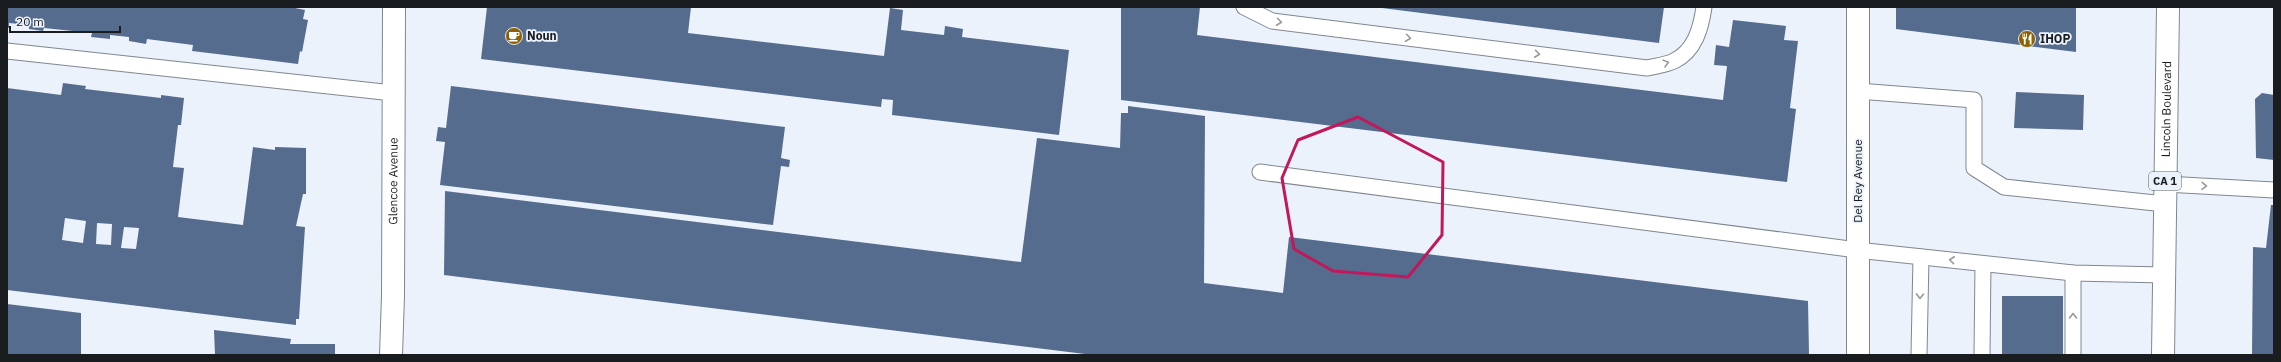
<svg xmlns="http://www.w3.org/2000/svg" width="2281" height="362" font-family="'IBM Plex Sans',sans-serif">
  <rect width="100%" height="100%" fill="#ebf2fb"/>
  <!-- building -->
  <g fill="#556c8e" fill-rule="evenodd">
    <path d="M7,7H290L305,10L303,19L308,20L302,52L300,51L298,64L192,51L193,45L147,39L146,44L129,41V37L110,35V39L91,37L92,33L44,28L43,31L29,29V25L9,23V28H7Z"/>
    <path d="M487,7H691L688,33L884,56L890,8L903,10L901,30L944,35L945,26L963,29L962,37L1069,50L1059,135L892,115L893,100L882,99L881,107L481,59Z"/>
    <path d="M1121,7H1200L1197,35L1723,100L1727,66L1714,65L1716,45L1729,47L1733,20L1786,26L1784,40L1798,41L1790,108L1796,109L1787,182L1121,100Z"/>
    <path d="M1374,7H1664L1659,43Z"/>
    <path d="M1896,7H2076V52L1896,29Z"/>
    <path d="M63,83L86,86L85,89L161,98V95L184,98L181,125H178L173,167L184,168L178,217L243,225L253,147L275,150V147L306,148V194H303L296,226L305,227L299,319H296V325L7,290V88L61,95ZM65,218L86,221L83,243L62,240ZM97,223L112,224L111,245L96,244ZM124,227L139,228L136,249L121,248Z"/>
    <path d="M451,86L785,127L781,158L790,160L789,167L781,166L773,225L440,185L445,142L436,141L438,127L446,128Z"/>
    <path d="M2016,92L2084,95L2083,130L2014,128Z"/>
    <path d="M2262,93L2274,95V160L2256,158L2255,99Z"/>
    <path d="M1128,106L1205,116L1204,283L1283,293L1289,237L1808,301L1809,355H1093L444,275L445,191L1021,262L1037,138L1120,148L1121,113H1128Z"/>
    <path d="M2271,205H2274V355H2252L2253,247L2266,248Z"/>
    <rect x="2002" y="296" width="61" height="59"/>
    <path d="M7,304L81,313V355H7Z"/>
    <path d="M214,330L291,339L290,344H335V355H215Z"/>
  </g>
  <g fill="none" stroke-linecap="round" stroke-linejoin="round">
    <!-- lane casing -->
    <g stroke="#80878f" stroke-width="17">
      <g id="lane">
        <path d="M1244,7L1272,21L1647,68C1655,66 1666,65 1674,61C1695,51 1701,28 1704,7"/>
        <path d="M7,51L393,93"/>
        <path d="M1858,91L1974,100V168L2004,187L2165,204"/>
        <path d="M1260,172L1857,250L2073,273L2164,275"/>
        <path d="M2165,184L2274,190"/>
        <path d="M1919,355L1921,257"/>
        <path d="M1982,355L1983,264"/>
        <path d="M2073,355V273"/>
      </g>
    </g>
    <!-- street casing -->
    <g stroke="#80878f" stroke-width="24">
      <path id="street" d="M1858,355V7"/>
    </g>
    <!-- secondary casing -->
    <g stroke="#80878f" stroke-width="24">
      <g id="secondary">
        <path id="s1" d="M391,355L393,296L394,7"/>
      </g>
    </g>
    <!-- highway casing -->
    <g stroke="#80878f" stroke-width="24">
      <g id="highway">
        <path id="s2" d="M2163,355L2168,7"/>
      </g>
    </g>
    <!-- lane -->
    <use href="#lane" stroke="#fff" stroke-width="15"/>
    <!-- street -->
    <use href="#street" stroke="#fff" stroke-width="22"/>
    <!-- secondary -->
    <use href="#secondary" stroke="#fff" stroke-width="22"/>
    <!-- highway -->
    <use href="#highway" stroke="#fff" stroke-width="22"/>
  </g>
  <!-- one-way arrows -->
  <defs><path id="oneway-chevron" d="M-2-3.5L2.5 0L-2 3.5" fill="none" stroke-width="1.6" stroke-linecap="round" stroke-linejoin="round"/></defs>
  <g stroke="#98999b">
    <use href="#oneway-chevron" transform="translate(1279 22) rotate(7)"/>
    <use href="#oneway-chevron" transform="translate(1408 38) rotate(7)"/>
    <use href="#oneway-chevron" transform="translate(1537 54) rotate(7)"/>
    <use href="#oneway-chevron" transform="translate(1666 63) rotate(-15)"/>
    <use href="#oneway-chevron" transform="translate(2204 186) rotate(3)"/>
    <use href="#oneway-chevron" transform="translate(1952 260) rotate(-174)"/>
    <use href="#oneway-chevron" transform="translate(1920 296) rotate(91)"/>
    <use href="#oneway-chevron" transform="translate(2073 316) rotate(-90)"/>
  </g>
  <!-- marked area -->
  <path fill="none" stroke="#c2185b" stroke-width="3" stroke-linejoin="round" d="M1358,117L1443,162L1442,235L1408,277L1333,271L1294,249L1282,178L1298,140Z"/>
  <!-- icons -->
  <defs>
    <g id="cafe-disc" transform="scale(0.9)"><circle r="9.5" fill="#8d6207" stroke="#ebf2fb"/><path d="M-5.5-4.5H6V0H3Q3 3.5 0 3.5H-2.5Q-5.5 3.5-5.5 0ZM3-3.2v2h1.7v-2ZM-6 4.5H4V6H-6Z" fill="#fff"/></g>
    <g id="restaurant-disc" transform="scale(0.9)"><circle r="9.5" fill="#8d6207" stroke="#ebf2fb"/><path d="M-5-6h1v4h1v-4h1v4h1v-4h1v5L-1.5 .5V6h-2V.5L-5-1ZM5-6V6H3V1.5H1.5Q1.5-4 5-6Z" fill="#fff"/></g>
  </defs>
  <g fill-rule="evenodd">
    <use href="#cafe-disc" x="514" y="36"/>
    <use href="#restaurant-disc" x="2027" y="39"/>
  </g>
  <g text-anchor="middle" stroke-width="3.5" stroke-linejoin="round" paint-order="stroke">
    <!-- shield labels -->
    <rect fill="#ebf2fb" stroke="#595d62" stroke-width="1" x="2149" y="172" width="32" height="18" rx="3"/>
    <g font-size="11" font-weight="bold" fill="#1a1d20">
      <text x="2165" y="185">CA 1</text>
    </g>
    <!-- poi labels -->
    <g font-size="12" font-weight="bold" fill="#1a1d20" stroke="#ebf2fb" text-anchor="start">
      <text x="527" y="40">Noun</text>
      <text x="2040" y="43">IHOP</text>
    </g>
    <!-- street labels -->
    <g font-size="12" fill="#1a1d20" stroke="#ebf2fb">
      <text dy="4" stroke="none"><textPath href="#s2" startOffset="246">Lincoln Boulevard</textPath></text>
      <text dy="4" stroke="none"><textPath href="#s1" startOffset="174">Glencoe Avenue</textPath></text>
      <text transform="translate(1858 181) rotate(-90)" y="4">Del Rey Avenue</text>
    </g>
  </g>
  <!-- border -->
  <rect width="2281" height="362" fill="none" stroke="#1a1d20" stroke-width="16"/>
  <!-- scale -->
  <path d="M10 26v6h110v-6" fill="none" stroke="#1a1d20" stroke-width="2"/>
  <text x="16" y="26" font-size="12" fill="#1a1d20" stroke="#ebf2fb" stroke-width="3" paint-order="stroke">20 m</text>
</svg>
